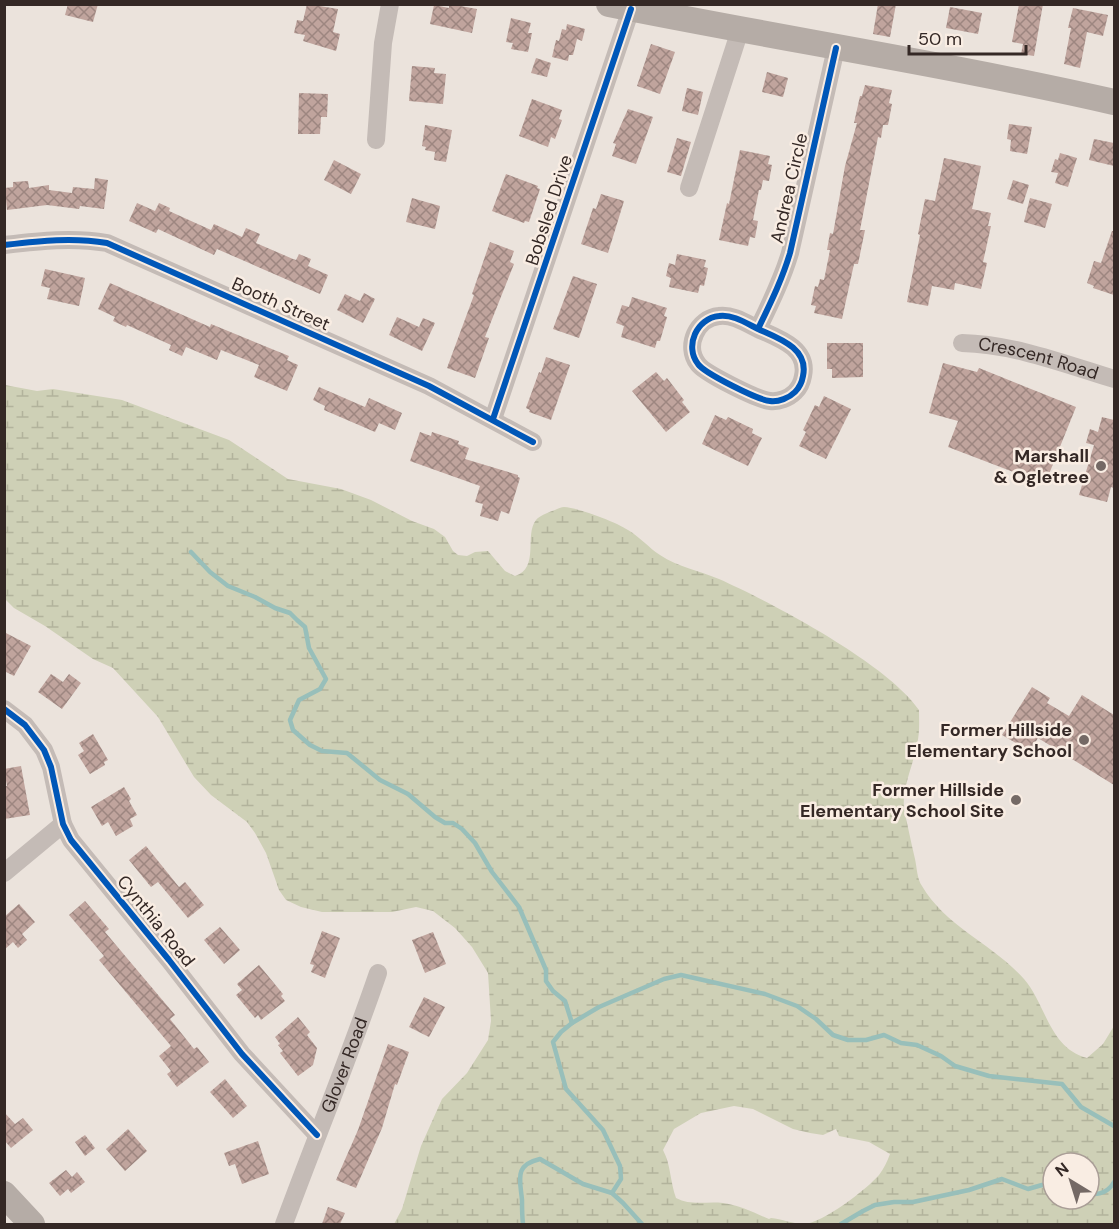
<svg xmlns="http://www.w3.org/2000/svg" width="1119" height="1229" font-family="'DM Sans',sans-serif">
  <defs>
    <pattern id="wetland-marsh" width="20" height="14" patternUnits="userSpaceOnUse" patternTransform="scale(1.5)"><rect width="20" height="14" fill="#ced0b6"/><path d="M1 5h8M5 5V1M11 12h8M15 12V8" fill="none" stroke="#b2b39c"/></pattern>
    <pattern id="building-cross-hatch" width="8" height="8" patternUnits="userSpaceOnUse" patternTransform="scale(1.5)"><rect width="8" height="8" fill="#c0a49d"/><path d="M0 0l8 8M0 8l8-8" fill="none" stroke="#9d8680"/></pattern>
  </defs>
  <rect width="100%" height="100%" fill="#ebe3dc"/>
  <!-- wetland -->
  <path fill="url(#wetland-marsh)" fill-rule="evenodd" d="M5,385L37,391L53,389L122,400L229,440L288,479L341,489L371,500L412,521L434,529L445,537L453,551L458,555L467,556L475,552L488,551L505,571L515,576C540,568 524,535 536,520C539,516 547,513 552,511C555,510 561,507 564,507C579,508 616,522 628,530C640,537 649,548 660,555C678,567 700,571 719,579C771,602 888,664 919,710C919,721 920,733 917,744C913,767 902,786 904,810C908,826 911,843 915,859C917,868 917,879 922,886C946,927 993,944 1024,979C1046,1004 1049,1048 1087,1058L1103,1044L1114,1026V1224H394L402,1209L421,1146L442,1099L467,1073L488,1040L491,1021L488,973L472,947L455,928L433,911L416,907L392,912H322L301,907L286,900L279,890L266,853L255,833L247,822L211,795L194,777L158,717L113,668L93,659L45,626L14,608L5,599ZM734,1106L753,1109L793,1129L810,1133L823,1135L836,1129L839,1136L869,1142L890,1154C887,1162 884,1168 879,1175C867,1189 823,1223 804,1224C794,1224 781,1219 771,1218L769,1219C754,1213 740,1205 723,1203C707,1201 691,1206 676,1198C670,1182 671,1165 663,1150L674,1129L701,1113ZM1053,1163H1089V1199H1053Z"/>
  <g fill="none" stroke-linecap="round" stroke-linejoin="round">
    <!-- stream -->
    <g stroke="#98bfba" stroke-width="4.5">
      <path d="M191,552L210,572L228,586L255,597L275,608L290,613L297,620L305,627L309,648L326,679L320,689L299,700L290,720L293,730L310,745L322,751L347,753L380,780L408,794L435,817L445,823H453L462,829L475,843L492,872L519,907L546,970V981L553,991L565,1001L572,1023"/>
      <path d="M612,1193L621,1179L620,1166L603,1130L566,1089L553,1042L561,1032L572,1023L599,1007L664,979L681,975L765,994L797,1006L816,1019L833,1035L848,1040H866L884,1035L901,1043L917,1045L941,1056L955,1066L989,1076L1062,1084L1081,1107L1114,1126"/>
      <path d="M1089,1193C1100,1196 1109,1191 1114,1182"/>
      <path d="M523,1224C522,1216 522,1208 522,1200C520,1179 514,1165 540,1159L583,1184L612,1193L623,1203L642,1224"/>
      <path d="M841,1224L863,1211L875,1205L894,1202H913L969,1190L1002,1179L1028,1189L1042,1185L1053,1187"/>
    </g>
  </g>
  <!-- building -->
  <g fill="url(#building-cross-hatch)">
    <path d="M68,4H98L93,22L65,15Z"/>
    <path d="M307,4L338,9L333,32L340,34L336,51L303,41L305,35L294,33L297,20L303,21Z"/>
    <path d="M449,4L477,9L472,33L430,24L434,5L449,8Z"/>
    <path d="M878,4H896L890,37L873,34Z"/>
    <path d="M1019,4H1043L1034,56L1021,54L1023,44L1012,42Z"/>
    <path d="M950,7L982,13L978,34L946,28Z"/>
    <path d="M1073,8L1108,15L1103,36L1087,32L1080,68L1064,64L1071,28H1068Z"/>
    <path d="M511,18L531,23L528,33H532L528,52L511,49L513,43L506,42Z"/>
    <path d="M567,24L585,29L582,41L577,39L573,55H569L568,61L552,57L556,40L559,41L562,29L566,30Z"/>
    <path d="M651,44L675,52L660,94L637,86Z"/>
    <path d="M536,58L551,63L547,77L531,73Z"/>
    <path d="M412,66L435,68L434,73L446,74L443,104L409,101Z"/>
    <path d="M767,72L788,78L783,97L762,92Z"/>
    <path d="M865,85L892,90L889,103L892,104L888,125H883L881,138L878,137L860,230H865L858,264H854L842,319L814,313L816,306L811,305L815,286L818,287L820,279L824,280L830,250H827L830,233L833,234L845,166L857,123H854L860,96H862Z"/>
    <path d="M687,88L703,92L698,115L682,111Z"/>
    <path d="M299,93L328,94L327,117H321L320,134H298Z"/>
    <path d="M532,99L562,110L559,119L562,120L555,139L551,137L548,147L519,136Z"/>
    <path d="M628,109L653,117L636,164L612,156L616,144L613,143Z"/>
    <path d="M1009,124L1032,127L1027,154L1010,151L1011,140L1007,139Z"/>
    <path d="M425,125L452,130L446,162L434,160L435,152L425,150L426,147L422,146Z"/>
    <path d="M677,138L691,142L681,176L667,172Z"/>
    <path d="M1094,139L1114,143V166L1089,160Z"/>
    <path d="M740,150L770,156L768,164L772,165L769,181L763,180L761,190H759L753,220L758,221L755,238L750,237L748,246L719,240L727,203L729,204Z"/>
    <path d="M1060,153L1077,158L1068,187L1055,183L1058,173L1051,172L1055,159L1058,160Z"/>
    <path d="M944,158L981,166L972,209L991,213L988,226H991L983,262L987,263L981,289L955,283L954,290L932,286L928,306L907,302L920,235L918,234L925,199L935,201Z"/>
    <path d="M334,160L361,174L351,194L324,180Z"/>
    <path d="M506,174L538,186L537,188L540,189L529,222L525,221L524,223L492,211Z"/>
    <path d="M95,178L108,180L104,209L80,206L79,209L47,205L7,210L5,188L13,187V182L28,181L29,188L49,185V190L72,193L73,187L94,189Z"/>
    <path d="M1013,180L1029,185L1023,204L1007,199Z"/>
    <path d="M601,194L624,201L608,253L581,244L593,208L596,209Z"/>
    <path d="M412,198L440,206L435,229L406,222Z"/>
    <path d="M1030,198L1052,204L1045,228L1024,222Z"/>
    <path d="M137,203L155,211L159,203L170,208L169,211L211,230L214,224L242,237L246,228L260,234L256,243L293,259L296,260L299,254L311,259L308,266L328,275L320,294L217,249L214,255L158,229L156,233L129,221Z"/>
    <path d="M1112,231H1114V295L1093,288L1094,286L1087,283L1094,261L1101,263Z"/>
    <path d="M490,242L514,251L510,262L514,264L485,337L489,338L475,378L447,368L474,295L472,294Z"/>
    <path d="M677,254L706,260L704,267L708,268L704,286L700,285L698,293L669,287L671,278L666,276L669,263L675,265Z"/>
    <path d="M45,269L85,278L79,306L47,299L50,288L41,286Z"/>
    <path d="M573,276L597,284L579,338L553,329Z"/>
    <path d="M110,283L210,327L211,324L289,356L287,360L298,365L287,391L254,377L259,365L221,350L217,360L186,347L182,356L169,350L171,345L127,325L126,327L113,321L115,317L98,309Z"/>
    <path d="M364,293L375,299L363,323L337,310L345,294L360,301Z"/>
    <path d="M632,297L667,308L664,316L667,317L660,341H657L655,348L621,337L624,326L616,323L622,305L629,307Z"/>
    <path d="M397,317L419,327L423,318L435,323L422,351L389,335Z"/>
    <path d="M827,343H863V377L832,378V369H827Z"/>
    <path d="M546,357L570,365L551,420L529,412L530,410L526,408L539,372L541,373Z"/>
    <path d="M943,363L977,372L979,368L1076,407L1045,484L948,447L958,421L929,413Z"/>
    <path d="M656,372L664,381L667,378L684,400L682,402L690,412L666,432L632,391Z"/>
    <path d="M319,387L365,407L369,398L402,413L395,430L379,423L375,432L324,410L325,406L313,400Z"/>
    <path d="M824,396L851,409L826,459L799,446L806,432L803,430L815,405L819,407Z"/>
    <path d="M715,415L726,420L728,417L753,429L752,433L762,438L748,466L702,444Z"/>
    <path d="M1102,417L1114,420V488L1111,487L1107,502L1079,495L1094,445L1086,443L1090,429L1098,432Z"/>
    <path d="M420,432L431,436L432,432L459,441L458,444L469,448L465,459L518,475V477L520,478L509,514L501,511L498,521L480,516L483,504L475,502L480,486L410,461Z"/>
    <path d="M4,632L31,646L14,676L4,671Z"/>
    <path d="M51,674L63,682L69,674L81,683L62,709L38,692Z"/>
    <path d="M1032,687L1050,698L1047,703L1069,716L1082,695L1114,715V785L1038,738L1030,751L1002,735Z"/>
    <path d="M93,734L108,760L104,762L105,765L90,774L78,755L84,751L79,743Z"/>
    <path d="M21,766L30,815L4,819V786H7L4,769Z"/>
    <path d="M124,787L131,799L129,801L137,815L130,819L133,826L116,836L108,822L102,826L91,807Z"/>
    <path d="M146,846L179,887L185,882L204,905L188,918L158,882L151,887L129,860Z"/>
    <path d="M85,901L109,929L105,932L175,1015L170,1019L194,1049L197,1047L209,1062L177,1087L167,1074L171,1071L159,1056L171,1046L99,960L104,956L69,915Z"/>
    <path d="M19,904L35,922L22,934L27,940L18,948L13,942L4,950V917Z"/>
    <path d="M220,927L240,950L224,964L204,940Z"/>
    <path d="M322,931L340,938L325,978L311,972L314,965L310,964Z"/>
    <path d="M433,932L446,964L425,973L412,940Z"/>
    <path d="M259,965L283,994L281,996L285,1001L261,1020L258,1015L255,1018L236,995L242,990L237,984Z"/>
    <path d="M424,997L445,1007L429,1037L409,1027Z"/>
    <path d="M298,1017L310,1032L307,1035L317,1048L313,1065L298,1076L280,1053L283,1051L278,1045L280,1044L275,1037Z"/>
    <path d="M388,1044L409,1052L397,1085L395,1084L382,1128L356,1188L336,1180L358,1130Z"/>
    <path d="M225,1079L247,1106L233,1118L210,1092Z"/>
    <path d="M4,1112L15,1124L23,1118L33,1130L11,1148L4,1140Z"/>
    <path d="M128,1129L147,1151L125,1171L106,1149Z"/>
    <path d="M85,1135L95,1148L85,1156L75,1142Z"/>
    <path d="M258,1141L269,1174L242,1184L235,1164L229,1166L224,1153Z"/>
    <path d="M66,1170L72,1177L77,1172L85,1182L71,1193L68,1189L60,1196L49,1183Z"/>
    <path d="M328,1207L345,1213L340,1224H322Z"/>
  </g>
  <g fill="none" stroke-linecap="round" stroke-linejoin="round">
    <!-- minor -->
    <g stroke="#c4bbb6" stroke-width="18">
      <path d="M376,140L383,43L390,4"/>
      <path d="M689,188L740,30"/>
      <path d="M4,245C39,241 72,237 107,243L429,386L533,442"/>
      <path d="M758,329C778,338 809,348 803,376C802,382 799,388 795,392C789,398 779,402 770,401C758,400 704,373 698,364C684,346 697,318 719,316C732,314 746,323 758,329C770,304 782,280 790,253L836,48"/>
      <path id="s1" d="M962,343C1013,344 1065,364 1114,379"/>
      <path d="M493,419L631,9"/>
      <path d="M4,709L25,725L44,750L51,767L63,824L71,840L169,960L242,1054L317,1135"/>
      <path d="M4,873L63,824"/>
      <path id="s2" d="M284,1224C315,1140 349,1058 378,973"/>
    </g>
    <!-- secondary -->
    <g stroke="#b5aca6" stroke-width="26">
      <path d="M609,4C777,38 947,64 1114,102"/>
      <path d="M4,1194L32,1224"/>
    </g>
    <!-- cycleway casing -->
    <g stroke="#f9ede3" stroke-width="10">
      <g id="cycleway">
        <path d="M4,245C39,241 72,237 107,243L429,386L533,442"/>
        <path d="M758,329C778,338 809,348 803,376C802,382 799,388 795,392C789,398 779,402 770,401C758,400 704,373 698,364C684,346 697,318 719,316C732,314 746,323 758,329C770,304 782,280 790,253L836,48"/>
        <path d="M493,419L631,9"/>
        <path d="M4,709L25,725L44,750L51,767L63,824L71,840L169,960L242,1054L317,1135"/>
      </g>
    </g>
    <!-- cycleway -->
    <use href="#cycleway" stroke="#0057b8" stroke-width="6"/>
  </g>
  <!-- markers -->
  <g fill="#746965" stroke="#f9ede3" stroke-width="2">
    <circle cx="1101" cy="466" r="6"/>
    <circle cx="1084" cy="740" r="6"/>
    <circle cx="1016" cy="800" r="6"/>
  </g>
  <g text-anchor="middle" stroke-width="5" stroke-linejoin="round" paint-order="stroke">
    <!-- street labels -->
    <g font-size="18" fill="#342825" stroke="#f9ede3">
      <text transform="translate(789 188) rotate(-77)" y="6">Andrea Circle</text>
      <text transform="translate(549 210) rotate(-72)" y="6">Bobsled Drive</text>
      <text transform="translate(281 304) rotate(24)" y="6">Booth Street</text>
      <text dy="6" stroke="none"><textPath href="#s1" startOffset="78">Crescent Road</textPath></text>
      <text transform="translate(156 921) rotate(51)" y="6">Cynthia Road</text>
      <text dy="6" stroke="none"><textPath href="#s2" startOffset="170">Glover Road</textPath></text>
    </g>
    <!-- poi labels -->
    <g font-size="18" font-weight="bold" fill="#342825" stroke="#f9ede3" text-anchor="end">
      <text x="1089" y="462">Marshall<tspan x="1089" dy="21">&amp; Ogletree</tspan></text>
      <text x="1072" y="736">Former Hillside<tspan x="1072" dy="21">Elementary School</tspan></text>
      <text x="1004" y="796">Former Hillside<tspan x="1004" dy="21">Elementary School Site</tspan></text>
    </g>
  </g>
  <!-- border -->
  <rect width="1119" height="1229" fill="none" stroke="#342825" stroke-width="12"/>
  <!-- north arrow -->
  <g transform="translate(1071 1181) rotate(322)"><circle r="28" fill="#f9ede3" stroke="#aa9e97" stroke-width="1.5"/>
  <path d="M0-4.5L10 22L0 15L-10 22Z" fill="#746965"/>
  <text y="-9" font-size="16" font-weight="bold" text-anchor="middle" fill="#342825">N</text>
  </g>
  <!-- scale -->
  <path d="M909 45v9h117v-9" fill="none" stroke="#342825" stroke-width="3"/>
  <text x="918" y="45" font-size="18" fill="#342825" stroke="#f9ede3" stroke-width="4.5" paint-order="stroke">50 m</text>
</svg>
